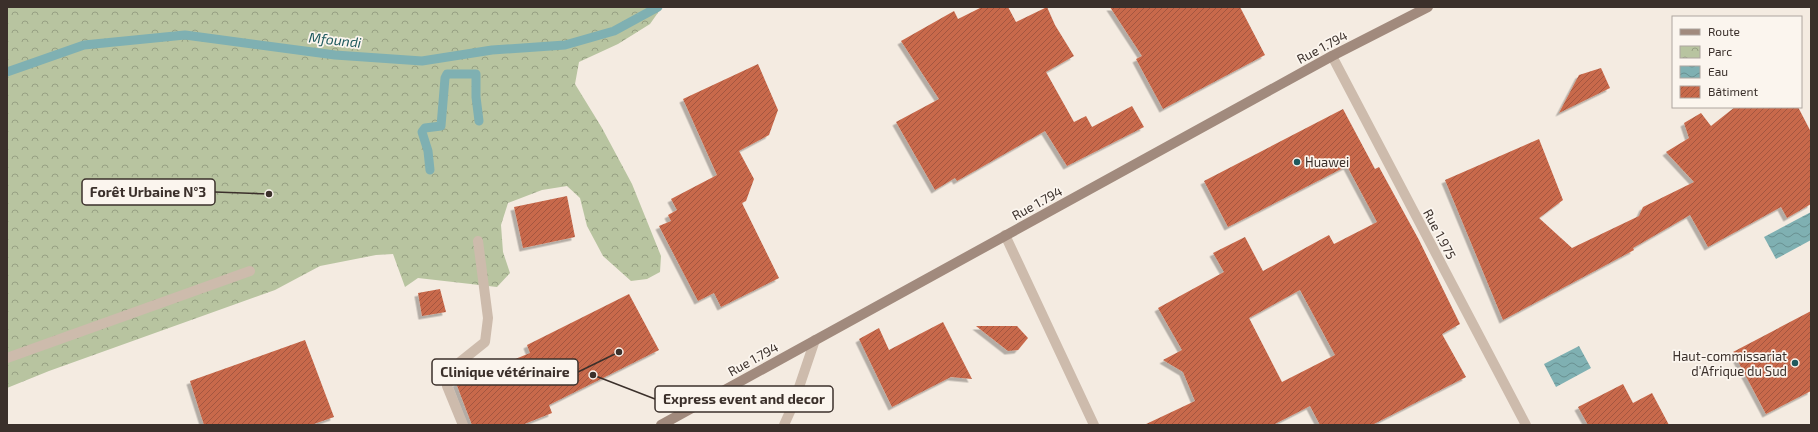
<svg xmlns="http://www.w3.org/2000/svg" width="1818" height="432" font-family="'Exo 2',sans-serif">
  <defs>
    <pattern id="park-crowns" width="20" height="18" patternUnits="userSpaceOnUse"><rect width="20" height="18" fill="#b8c4a0"/><path d="M2 6a3 3 0 1 1 6 0M12 15a3 3 0 1 1 6 0" fill="none" stroke="#97a083"/></pattern>
    <pattern id="water-waves" width="16" height="10" patternUnits="userSpaceOnUse"><rect width="16" height="10" fill="#7fb0b2"/><path d="M0 5q4-4 8 0t8 0" fill="none" stroke="#699091"/></pattern>
    <pattern id="building-hatch" width="6" height="6" patternUnits="userSpaceOnUse"><rect width="6" height="6" fill="#c8694b"/><path d="M-1 1l2-2M0 6l6-6M5 7l2-2" fill="none" stroke="#a4573f"/></pattern>
    <filter id="shadow"><feDropShadow dx="-3.5" dy="3.5" stdDeviation="0" flood-color="#0004"/></filter>
  </defs>
  <rect width="100%" height="100%" fill="#f4ebe1"/>
  <!-- park -->
  <path fill="url(#park-crowns)" d="M7,7H662L650,24L618,44L579,62L575,84L602,128L632,184L661,256L660,272L647,279L631,281L603,256L587,226L580,198L567,186L542,190L508,203L501,225L503,252L510,273L497,287L418,278L405,287L393,254L376,255L320,266L275,290L49,371L7,388Z"/>
  <!-- water -->
  <g fill="url(#water-waves)">
    <path d="M1811,212V240L1776,259L1764,237Z"/>
    <path d="M1579,346L1591,368L1556,387L1544,364Z"/>
  </g>
  <g fill="none" stroke-linecap="round" stroke-linejoin="round">
    <!-- stream -->
    <g stroke="#7fb0b2" stroke-width="9">
      <path d="M7,72L84,45L185,35L335,55L422,61L492,50L565,45L614,31L658,7"/>
      <path d="M430,170L428,151L422,132L425,128L441,126L445,78L447,74H476V97L479,121"/>
    </g>
  </g>
  <!-- building -->
  <g fill="url(#building-hatch)" fill-rule="evenodd" filter="url(#shadow)">
    <path d="M982,7H1008L1016,22L1047,7L1055,25L1074,56L1046,72L1074,122L1086,116L1092,127L1132,106L1144,127L1067,166L1045,131L957,181L955,178L935,190L896,122L939,99L901,41L954,11L958,19Z"/>
    <path d="M1110,7H1240L1265,55L1163,109L1136,59L1142,56Z"/>
    <path d="M758,64L778,110L769,135L739,151L754,179L746,201L742,203L779,278L721,307L714,293L698,301L659,226L671,221L668,215L677,210L671,199L717,175L683,99Z"/>
    <path d="M1601,68L1610,88L1559,113L1579,75Z"/>
    <path d="M1735,107H1798L1811,132V204L1787,218L1781,207L1708,247L1690,215L1633,248L1634,250L1503,320L1445,180L1539,139L1563,200L1539,218L1572,248L1639,216L1643,207L1694,182L1666,152L1689,138L1684,123L1701,113L1711,126Z"/>
    <path d="M1343,109L1375,169L1379,167L1419,240L1460,324L1442,334L1466,377L1372,425H1320L1310,406L1273,425H1144L1195,401L1183,372L1163,360L1182,350L1158,308L1224,272L1213,253L1245,237L1263,271L1329,235L1334,244L1377,222L1347,166L1228,227L1204,181ZM1300,290L1335,355L1282,382L1249,318Z"/>
    <path d="M567,196L575,237L523,248L514,207Z"/>
    <path d="M440,289L446,312L422,316L418,293Z"/>
    <path d="M629,294L659,350L549,405L552,413L522,425H472L456,383L530,353L527,345Z"/>
    <path d="M1811,311V391L1766,414L1733,352Z"/>
    <path d="M943,322L972,379L951,377L892,407L859,339L879,328L889,350Z"/>
    <path d="M976,326H1017L1028,338L1018,350L1008,351Z"/>
    <path d="M305,340L334,417L311,425H204L190,381Z"/>
    <path d="M1623,384L1633,403L1652,393L1669,425H1588L1578,407Z"/>
  </g>
  <g fill="none" stroke-linecap="round" stroke-linejoin="round">
    <!-- lane -->
    <g stroke="#cdbbac" stroke-width="10">
      <path d="M463,425L447,386L460,362L485,342L488,318L478,241"/>
      <path d="M784,425L793,405L815,340"/>
    </g>
    <!-- street -->
    <g stroke="#cdbbac" stroke-width="10">
      <path d="M1332,56L1526,425"/>
      <path d="M1005,235L1094,425"/>
      <path d="M7,358L250,271"/>
    </g>
    <!-- secondary -->
    <path stroke="#a18a7d" stroke-width="10" d="M661,425L1332,56L1428,7"/>
  </g>
  <!-- markers -->
  <g fill="#1f5a5e" stroke="#fbf5ee" stroke-width="1.5">
    <circle cx="1297" cy="162" r="4"/>
    <circle cx="1795" cy="363" r="4"/>
  </g>
  <g text-anchor="middle" stroke-width="3.5" stroke-linejoin="round" paint-order="stroke">
    <!-- street labels -->
    <g font-size="13" fill="#3b302b" stroke="#fbf5ee">
      <text transform="translate(1322 47) rotate(-28)" y="5">Rue 1.794</text>
      <text transform="translate(1037 203) rotate(-29)" y="5">Rue 1.794</text>
      <text transform="translate(1440 234) rotate(62)" y="5">Rue 1.975</text>
      <text transform="translate(753 359) rotate(-29)" y="5">Rue 1.794</text>
    </g>
    <!-- poi labels -->
    <g font-size="13" fill="#3b302b" stroke="#fbf5ee" text-anchor="start">
      <text x="1305" y="167">Huawei</text>
      <text x="1787" y="361" text-anchor="end">Haut-commissariat<tspan x="1787" dy="15">d'Afrique du Sud</tspan></text>
    </g>
    <!-- water labels -->
    <g font-size="14" font-style="italic" fill="#1f5a5e" stroke="#fbf5ee">
      <text transform="translate(335 40) rotate(6)" y="5">Mfoundi</text>
    </g>
  </g>
  <!-- callouts -->
  <path fill="none" stroke="#3b302b" stroke-width="1.5" d="M269 194L215 192M619 352L578 372M593 375L655 399"/>
  <g fill="#3b302b" stroke="#fbf5ee" stroke-width="1.5">
    <circle cx="269" cy="194" r="4"/>
    <circle cx="619" cy="352" r="4"/>
    <circle cx="593" cy="375" r="4"/>
  </g>
  <g fill="#fbf5ee" stroke="#3b302b" stroke-width="1.5">
    <rect x="82" y="179" width="133" height="26" rx="4"/>
    <rect x="432" y="359" width="146" height="26" rx="4"/>
    <rect x="655" y="386" width="178" height="26" rx="4"/>
  </g>
  <g font-size="14" text-anchor="middle" font-weight="bold" fill="#3b302b">
    <text x="148" y="197">Forêt Urbaine N°3</text>
    <text x="505" y="377">Clinique vétérinaire</text>
    <text x="744" y="404">Express event and decor</text>
  </g>
  <!-- border -->
  <rect width="1818" height="432" fill="none" stroke="#3b302b" stroke-width="16"/>
  <!-- legend -->
  <rect x="1672" y="16" width="130" height="92" fill="#fbf5ee" stroke="#aea6a0"/>
  <rect x="1680" y="29" width="20" height="6" fill="#a18a7d" stroke="#aea6a0"/>
  <text x="1708" y="36" font-size="12" fill="#3b302b">Route</text>
  <rect x="1680" y="46" width="20" height="12" fill="url(#park-crowns)" stroke="#aea6a0"/>
  <text x="1708" y="56" font-size="12" fill="#3b302b">Parc</text>
  <rect x="1680" y="66" width="20" height="12" fill="url(#water-waves)" stroke="#aea6a0"/>
  <text x="1708" y="76" font-size="12" fill="#3b302b">Eau</text>
  <rect x="1680" y="86" width="20" height="12" fill="url(#building-hatch)" stroke="#aea6a0"/>
  <text x="1708" y="96" font-size="12" fill="#3b302b">Bâtiment</text>
</svg>
